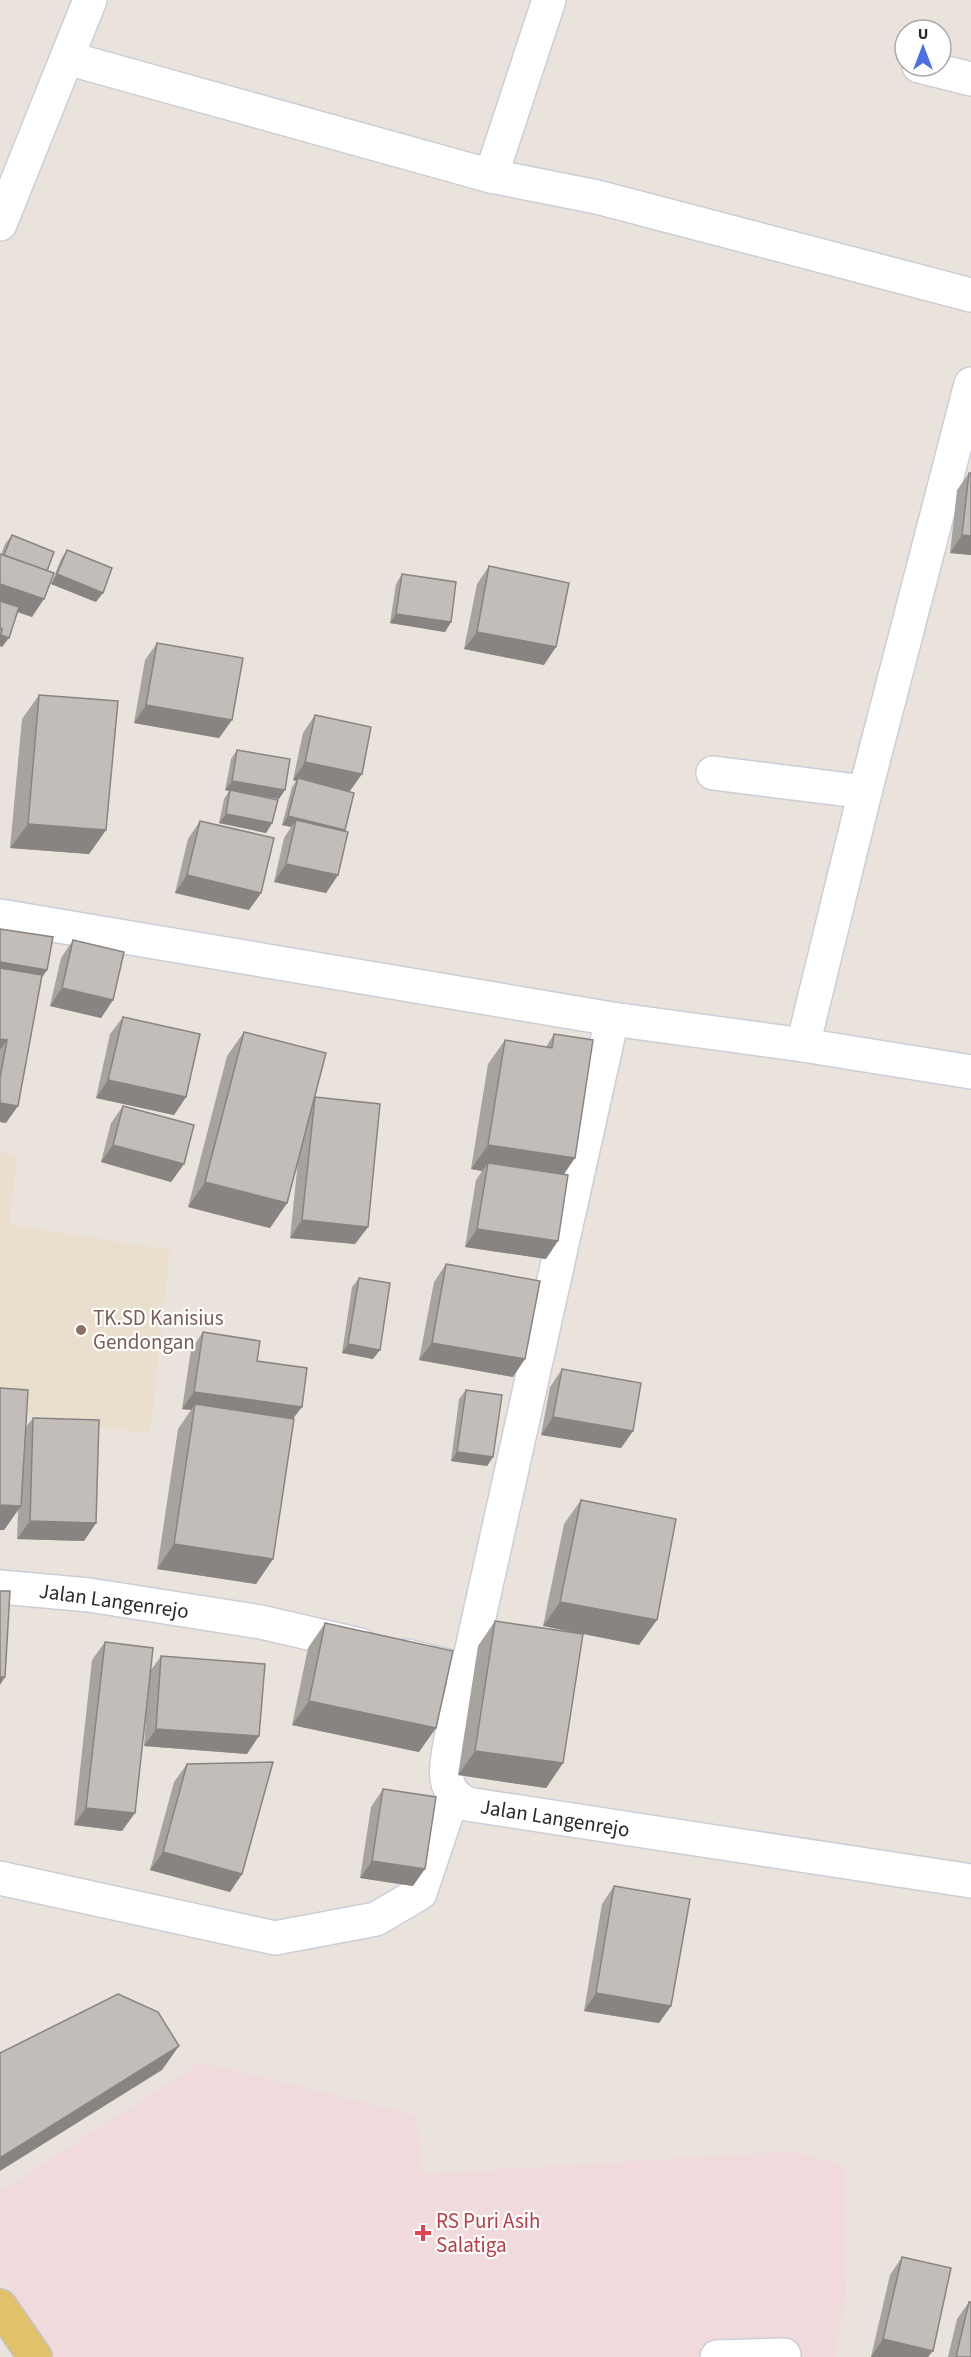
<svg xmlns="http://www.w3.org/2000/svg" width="971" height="2357" font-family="'Source Sans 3',sans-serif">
  <rect width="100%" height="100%" fill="#eae3dc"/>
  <!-- education -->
  <path fill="#eadfcd" d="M0,1152L17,1155L9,1224L170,1250L150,1434L0,1410Z"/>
  <!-- medical -->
  <path fill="#f0dadc" d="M201,2062L416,2115L423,2174L794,2151L845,2166L846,2298L835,2357H54L0,2274V2191Z"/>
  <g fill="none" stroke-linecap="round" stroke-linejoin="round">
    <!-- minor casing -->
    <g stroke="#cbced9" stroke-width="36">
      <g id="minor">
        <path d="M67,58L491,176L597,197L971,295"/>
        <path d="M919,66L971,79"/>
        <path d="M491,176L549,0"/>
        <path d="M0,224L90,0"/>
        <path d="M713,773L865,792"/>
        <path d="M0,916L612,1019L803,1045L971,1072"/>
        <path d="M803,1045L865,792L971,384"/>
        <path d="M0,1587L89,1595L261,1622L360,1645"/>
        <path d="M407,1656L467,1671C462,1694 443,1760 447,1779C449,1792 457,1798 467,1804L971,1881"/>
        <path d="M467,1671L612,1019"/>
        <path d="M0,1878L275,1938L376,1919L420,1893L453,1795"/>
        <path d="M717,2357L784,2355"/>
      </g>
    </g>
    <!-- major casing -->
    <g stroke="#c3c3c3" stroke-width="36">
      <path id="major" d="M0,2306L35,2357"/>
    </g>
    <!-- minor -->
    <use href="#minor" stroke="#fff" stroke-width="33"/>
    <!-- major -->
    <use href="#major" stroke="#e1c16a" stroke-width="33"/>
  </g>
  <!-- wall -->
  <g fill="#a7a39f">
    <path d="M969,473L971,555L950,553L957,490Z"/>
    <path d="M12,535L47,571L32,617L18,612L2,647L0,646V554L1,555L5,544Z"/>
    <path d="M67,550L96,602L51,584L61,559Z"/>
    <path d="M489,566L544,665L464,649L477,584Z"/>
    <path d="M402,574L451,622L445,632L390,623L396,584Z"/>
    <path d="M157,643L232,720L219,738L134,723L145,660Z"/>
    <path d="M39,695L106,830L89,854L10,848L22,719Z"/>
    <path d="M315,715L362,774L350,791L345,830L338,875L326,893L274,882L284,838L291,827L282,825L292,787L296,781L293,780L303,733Z"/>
    <path d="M237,750L279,799L255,795L272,823L266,833L219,823L224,799L229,791L225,790L231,759Z"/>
    <path d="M200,821L261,893L249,910L175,893L188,839Z"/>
    <path d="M0,929L41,978L6,1123L0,1122Z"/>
    <path d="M73,940L113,1000L101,1018L50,1006L61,958Z"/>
    <path d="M123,1017L186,1097L174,1115L96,1098L110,1034Z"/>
    <path d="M244,1032L314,1099L315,1097L368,1227L355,1244L290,1238L298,1160L287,1203L270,1228L188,1207L227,1056Z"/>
    <path d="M554,1034L563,1174L546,1259L465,1247L476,1180L482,1171L471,1169L488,1064L505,1040L546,1047Z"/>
    <path d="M123,1106L184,1164L171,1182L101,1162L111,1123Z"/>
    <path d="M446,1264L513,1377L419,1360L434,1282Z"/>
    <path d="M359,1278L373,1359L342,1353L352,1287Z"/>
    <path d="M203,1332L257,1361L293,1419L273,1559L256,1584L157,1569L178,1429L191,1410L182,1409L191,1350Z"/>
    <path d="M562,1369L633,1431L621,1448L541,1435L550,1387Z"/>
    <path d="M466,1390L493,1457L487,1466L451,1461L459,1399Z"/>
    <path d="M33,1418L96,1523L84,1541L17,1539L18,1510L4,1530L26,1427Z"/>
    <path d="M581,1500L639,1645L543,1626L564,1524Z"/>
    <path d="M495,1621L563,1763L546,1788L458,1775L478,1646Z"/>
    <path d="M325,1623L419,1752L292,1725L308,1648Z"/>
    <path d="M105,1642L151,1670L161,1656L247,1754L144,1746L146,1718L122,1831L74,1825L92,1660Z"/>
    <path d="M187,1764L242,1874L230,1892L150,1870L174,1782Z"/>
    <path d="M383,1789L413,1886L360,1878L371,1807Z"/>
    <path d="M614,1886L671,2006L659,2023L584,2011L602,1904Z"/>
    <path d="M902,2257L933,2351L871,2357L890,2275Z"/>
    <path d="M969,2302L971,2357H948L957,2319Z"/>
  </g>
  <!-- shaded-wall -->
  <g fill="#888482">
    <path d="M962,535L971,536V555L950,553Z"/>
    <path d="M57,574L103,593L96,602L51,584Z"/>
    <path d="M0,584L44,599L32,617L0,606Z"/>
    <path d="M396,614L451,622L445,632L390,623Z"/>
    <path d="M477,632L556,647L544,665L464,649Z"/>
    <path d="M0,635L9,638L2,647L0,646Z"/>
    <path d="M146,705L232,720L219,738L134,723Z"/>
    <path d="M305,762L362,774L349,792L298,778L296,781L293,780Z"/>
    <path d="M232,781L285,790L279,799L225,790Z"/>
    <path d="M226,814L272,823L266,833L219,823Z"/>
    <path d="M288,816L345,830L339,839L296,820L291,827L282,825Z"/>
    <path d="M28,824L106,830L89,854L10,848Z"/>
    <path d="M286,864L338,875L326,893L274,882Z"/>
    <path d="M187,875L261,893L249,910L175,893Z"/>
    <path d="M0,962L47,970L35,988L0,982Z"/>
    <path d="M62,988L113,1000L101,1018L50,1006Z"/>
    <path d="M0,1039L7,1040L0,1050Z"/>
    <path d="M108,1080L186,1097L174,1115L96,1098Z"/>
    <path d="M0,1103L18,1106L6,1123L0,1122Z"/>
    <path d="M113,1145L184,1164L171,1182L101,1162Z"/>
    <path d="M488,1145L575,1158L558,1183L488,1163L482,1171L471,1169Z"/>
    <path d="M205,1182L287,1203L270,1228L188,1207Z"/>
    <path d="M302,1220L368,1227L355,1244L290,1238Z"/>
    <path d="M477,1229L558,1241L546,1259L465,1247Z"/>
    <path d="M432,1343L525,1359L513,1377L419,1360Z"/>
    <path d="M348,1344L380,1350L373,1359L342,1353Z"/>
    <path d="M194,1392L302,1407L289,1424L195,1404L191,1410L182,1409Z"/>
    <path d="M553,1417L633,1431L621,1448L541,1435Z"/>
    <path d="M457,1452L493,1457L487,1466L451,1461Z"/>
    <path d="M0,1505L21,1506L4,1530H0Z"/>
    <path d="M30,1521L96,1523L84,1541L17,1539Z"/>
    <path d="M174,1544L273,1559L256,1584L157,1569Z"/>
    <path d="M560,1602L657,1620L639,1645L543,1626Z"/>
    <path d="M0,1677H5L0,1685Z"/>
    <path d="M309,1701L436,1728L419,1752L292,1725Z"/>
    <path d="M156,1729L259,1736L247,1754L144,1746Z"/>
    <path d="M475,1751L563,1763L546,1788L458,1775Z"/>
    <path d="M86,1808L135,1813L122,1831L74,1825Z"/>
    <path d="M163,1852L242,1874L230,1892L150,1870Z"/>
    <path d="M372,1861L425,1869L413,1886L360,1878Z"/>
    <path d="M596,1993L671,2006L659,2023L584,2011Z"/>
    <path d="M179,2046L162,2070L0,2171V2158Z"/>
    <path d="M883,2339L933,2351L928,2357H871Z"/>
  </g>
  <!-- building -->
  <g fill="#c2bdb9" stroke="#888482" stroke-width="1.5">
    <path d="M969,473H971V536L962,535Z"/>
    <path d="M12,535L54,552L47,571L4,555Z"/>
    <path d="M67,550L112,568L103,593L57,574Z"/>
    <path d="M0,554L54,573L44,599L0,584Z"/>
    <path d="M489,566L569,583L556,647L477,632Z"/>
    <path d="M402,574L456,582L451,622L396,614Z"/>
    <path d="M0,601L19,607L9,638L1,635L2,629L0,628Z"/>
    <path d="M157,643L243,658L232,720L146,705Z"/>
    <path d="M39,695L118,701L106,830L28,824Z"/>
    <path d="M315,715L371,727L362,774L305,762Z"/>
    <path d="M237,750L290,759L285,790L232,781Z"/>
    <path d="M298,778L354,793L345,830L288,816Z"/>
    <path d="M230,790L278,800L272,823L226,814Z"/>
    <path d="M296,820L348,832L338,875L286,864Z"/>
    <path d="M200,821L274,838L261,893L187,875Z"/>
    <path d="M0,929L53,937L47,970L0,962Z"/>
    <path d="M73,940L124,952L113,1000L62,988Z"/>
    <path d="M0,968L42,975L18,1106L0,1103V1078L7,1040L0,1039Z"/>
    <path d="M123,1017L200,1034L186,1097L108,1080Z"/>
    <path d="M244,1032L326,1053L287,1203L205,1182Z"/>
    <path d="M554,1034L593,1040L575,1158L488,1145L505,1040L552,1048Z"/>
    <path d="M315,1097L380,1104L368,1227L302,1220Z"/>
    <path d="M123,1106L194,1125L184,1164L113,1145Z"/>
    <path d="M488,1163L568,1175L558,1241L477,1229Z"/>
    <path d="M446,1264L540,1281L525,1359L432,1343Z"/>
    <path d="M359,1278L390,1283L380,1350L348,1344Z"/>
    <path d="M203,1332L260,1341L257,1361L307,1368L302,1407L194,1392Z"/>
    <path d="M562,1369L641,1383L633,1431L553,1417Z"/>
    <path d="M0,1388L28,1390L21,1506L0,1505Z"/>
    <path d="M466,1390L502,1395L493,1457L457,1452Z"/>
    <path d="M195,1404L294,1419L273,1559L174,1544Z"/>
    <path d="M33,1418L99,1420L96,1523L30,1521Z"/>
    <path d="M581,1500L676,1519L657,1620L560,1602Z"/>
    <path d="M0,1591H10L5,1677H0Z"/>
    <path d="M495,1621L583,1634L563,1763L475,1751Z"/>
    <path d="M325,1623L453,1651L436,1728L309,1701Z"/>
    <path d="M105,1642L153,1648L135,1813L86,1808Z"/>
    <path d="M161,1656L265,1664L259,1736L156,1729Z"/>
    <path d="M273,1762L242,1874L163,1852L187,1764Z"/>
    <path d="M383,1789L436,1797L425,1869L372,1861Z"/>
    <path d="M614,1886L690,1899L671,2006L596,1993Z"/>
    <path d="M118,1994L158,2012L179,2046L0,2158V2053Z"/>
    <path d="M902,2257L951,2268L933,2351L883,2339Z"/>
    <path d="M969,2302H971V2357H956Z"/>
  </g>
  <!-- markers -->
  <circle fill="#8d6e63" stroke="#fff" stroke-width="2" cx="81" cy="1330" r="6"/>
  <path fill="#e0444e" stroke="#fff" stroke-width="2" d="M420 2224h6v6h6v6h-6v6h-6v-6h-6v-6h6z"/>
  <g text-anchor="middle" stroke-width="4.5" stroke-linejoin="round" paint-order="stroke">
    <!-- education labels -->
    <g font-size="21" fill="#785e54" stroke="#fff" text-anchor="start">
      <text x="93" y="1325">TK.SD Kanisius<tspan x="93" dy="24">Gendongan</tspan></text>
    </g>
    <!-- street labels -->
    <g font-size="21" fill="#292929" stroke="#fff">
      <text transform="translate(114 1601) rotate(8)" y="7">Jalan Langenrejo</text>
      <text transform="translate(555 1818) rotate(9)" y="7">Jalan Langenrejo</text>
    </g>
    <!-- health labels -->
    <g font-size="21" fill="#be3a42" stroke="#fff" text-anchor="start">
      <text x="436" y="2228">RS Puri Asih<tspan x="436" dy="24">Salatiga</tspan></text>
    </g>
  </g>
  <!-- north arrow -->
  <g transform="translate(923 48)"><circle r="28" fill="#ffffff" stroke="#a9a9a9" stroke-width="1.5"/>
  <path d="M0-4.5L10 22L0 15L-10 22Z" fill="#4d6ee6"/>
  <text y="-9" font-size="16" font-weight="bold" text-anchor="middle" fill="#292929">U</text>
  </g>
</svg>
